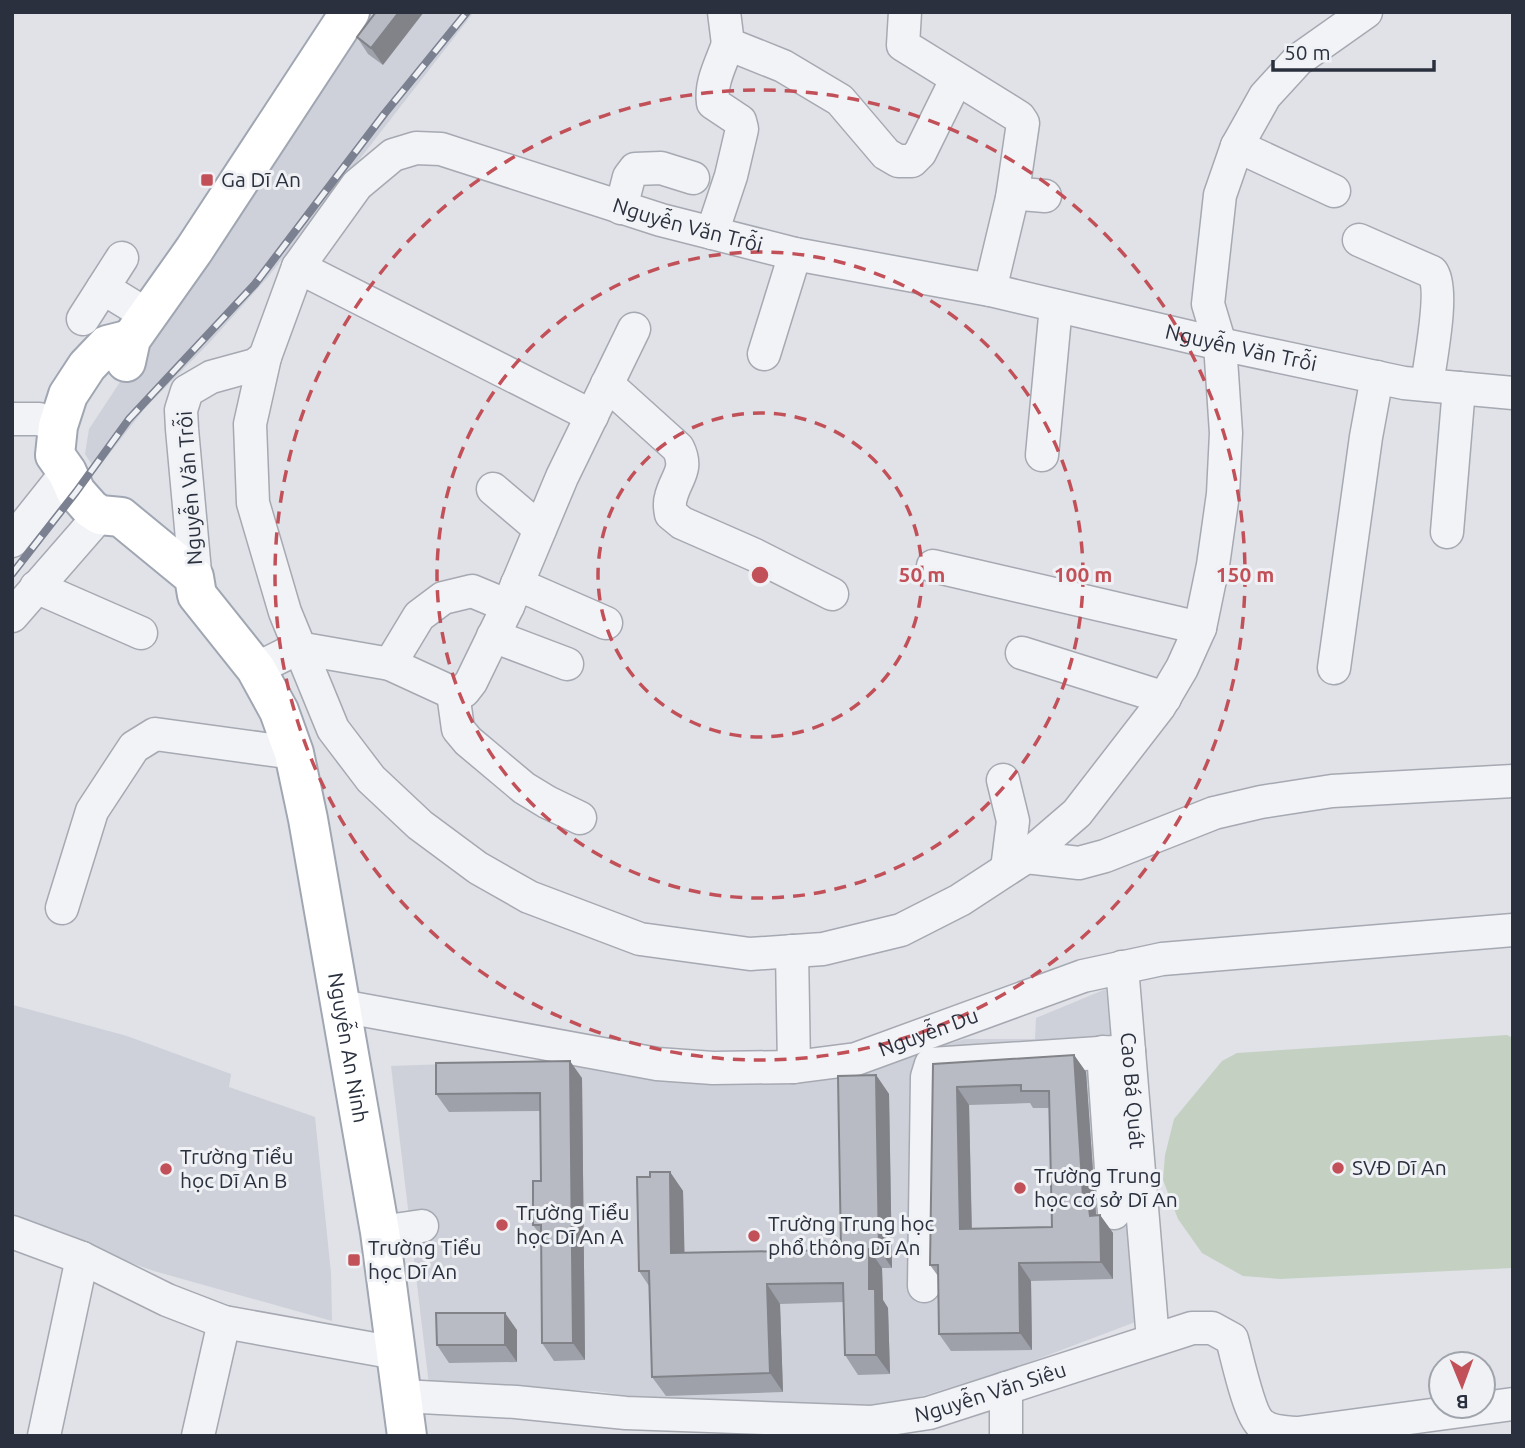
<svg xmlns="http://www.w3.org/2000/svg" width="1525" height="1448" font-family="Ubuntu,sans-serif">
  <rect width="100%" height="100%" fill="#e0e2e8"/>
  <!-- built -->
  <g fill="#ced1d9">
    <path d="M364,12H474L268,277L210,342L145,408L96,471L85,454L89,429Z"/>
    <path d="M1106,989L1138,1321L1022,1365L916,1398L847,1411L682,1404L596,1391L429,1385L391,1066L558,1060L771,1081L841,1077L965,1039H1035L1036,1018Z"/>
    <path d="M13,1005L127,1036L231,1074L229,1087L315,1117L331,1273L332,1321L154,1271L12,1221Z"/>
  </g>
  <!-- green -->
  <path fill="#c4d1c2" d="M1507,1035L1513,1038V1268L1280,1279L1243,1276L1202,1253L1178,1219L1163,1180L1165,1155L1174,1119L1222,1061L1237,1053Z"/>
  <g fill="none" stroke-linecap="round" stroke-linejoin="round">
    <!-- minor casing -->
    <g stroke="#a6a9b2" stroke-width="35">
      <g id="minor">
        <path d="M724,12L728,44L783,66L840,100L886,154L898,161H912L920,153L956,80"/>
        <path d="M905,12L903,45L1019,117L1023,123L1012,198"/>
        <path d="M1237,146L1334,191"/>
        <path d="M621,208L629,177L635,169L661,168L693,178"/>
        <path d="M712,233L731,176L742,129L740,121L713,103C710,83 721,64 728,44"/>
        <path d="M1359,240L1432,272C1445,288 1430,362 1427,385"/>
        <path d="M298,267L592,416"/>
        <path d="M103,288L147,315"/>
        <path d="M990,290L1012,198L1021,194L1045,196"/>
        <path d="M83,319L122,258"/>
        <path d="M764,354L795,254"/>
        <path d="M265,357L250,424L253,503L285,612L333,729L371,779L420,825L478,868L529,897L640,939L750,954L823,949L901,930L960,900L1026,857L1077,813L1159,707L1182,668L1200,628L1213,565L1223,494L1226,433L1220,344L1208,304L1220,195L1237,146L1265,96L1298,60L1366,12"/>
        <path d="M607,384L678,448C689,470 676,477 671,497C669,503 670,509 671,514L682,523L755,555L832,594"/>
        <path d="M12,419H39L58,426"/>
        <path d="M1042,455L1056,306"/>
        <path d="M493,489L540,529"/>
        <path d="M1447,532L1459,388"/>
        <path d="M12,541L67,472"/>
        <path d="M933,566L1200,628"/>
        <path d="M517,584L606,623"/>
        <path d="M36,587L141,633"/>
        <path id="s1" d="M197,594L182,429L181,410L187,391L211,377L255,365L265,357L298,267L357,185L393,155L416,148L441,149L661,220L795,254L990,290L1220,344L1404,383L1513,393"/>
        <path d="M12,616L100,515"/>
        <path d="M493,636L567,664"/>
        <path d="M1022,653L1165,698"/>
        <path d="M390,664L419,616L443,598L472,591L508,606"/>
        <path d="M1334,668L1366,437L1377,377"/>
        <path d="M256,669L298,648L390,664L453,693L464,691L471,682L508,606L562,477L634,329"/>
        <path d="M453,693L458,729L468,741L524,788L547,802L580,818"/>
        <path d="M1003,780L1013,821L1007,869"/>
        <path d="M1026,857L1079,863L1105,856L1214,813L1261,802L1332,791L1513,781"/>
        <path d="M62,908L92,811L134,747L155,734L294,753"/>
        <path d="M792,951L794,1067"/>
        <path id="s2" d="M1122,967L1153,1340"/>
        <path id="s3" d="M341,1006L657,1064L713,1068L794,1067L856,1059L1083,976L1162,959L1513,930"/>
        <path d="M1103,1052L1114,1213"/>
        <path d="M12,1232L82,1258L167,1300L224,1322L396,1353"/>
        <path d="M380,1232L422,1226"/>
        <path d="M924,1286L927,1077L931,1064L1129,1051"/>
        <path id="s4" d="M402,1396L516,1402L626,1413L871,1422L929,1413L1192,1328H1212L1232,1339C1237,1357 1249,1414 1261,1424C1271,1433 1285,1432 1298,1433L1513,1404"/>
        <path d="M44,1436L82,1258"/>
        <path d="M198,1436L224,1322"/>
        <path d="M1006,1436V1388"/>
      </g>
    </g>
    <!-- major casing -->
    <g stroke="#a0a6b2" stroke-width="42">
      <g id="major">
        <path id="s5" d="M131,339L107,345L87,366L68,395L58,426L55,455L67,472L76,492L91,509L100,515L121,517L194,577L197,595L256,669L279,711L294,753L308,819L380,1232L407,1436"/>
        <path d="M126,362L131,339L194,250L350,12"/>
      </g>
    </g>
    <!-- minor -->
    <use href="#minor" stroke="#f2f3f6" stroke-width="32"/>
    <!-- major -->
    <use href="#major" stroke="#fff" stroke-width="38"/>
    <!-- rail casing -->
    <g stroke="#7b8190" stroke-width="8">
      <path id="rail" d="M12,574L76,492L129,419L255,284L385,113L467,12"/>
    </g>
    <!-- rail -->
    <use href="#rail" stroke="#eff1f5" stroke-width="5" stroke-dasharray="16" stroke-linecap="butt"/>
  </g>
  <!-- wall -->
  <g fill="#9ea1a9" fill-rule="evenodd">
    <path d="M376,12L383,65L368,54L357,37Z"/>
    <path d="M1074,1055L1086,1072L1096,1214V1215H1100L1113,1233V1279L1031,1281L1032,1350L951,1351L939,1334L938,1276L930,1265L933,1064ZM1030,1103L1033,1108H1049L1052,1227L972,1229L969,1105Z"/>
    <path d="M876,1075L889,1094L892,1268H882L883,1300L888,1308L890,1374L858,1375L845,1355L844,1302L780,1304L783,1392L666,1396L652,1377L649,1286L639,1271L650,1177L670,1172L683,1191L684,1253L841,1250Z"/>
    <path d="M582,1078L585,1360L554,1361L542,1343L541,1236L533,1225L541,1181V1111L449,1112L436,1094Z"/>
    <path d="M517,1330V1362L449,1363L437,1345Z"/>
  </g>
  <!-- shaded-wall -->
  <g fill="#818389">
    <path d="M399,12H424L383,65L371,48Z"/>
    <path d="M1074,1055L1086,1072L1096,1214L1101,1224L1100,1215L1113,1233V1279L1101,1262L1090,1216L1083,1197Z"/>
    <path d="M570,1061L582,1078L585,1360L573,1343Z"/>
    <path d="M876,1075L889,1094L892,1268L879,1249Z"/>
    <path d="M957,1087L969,1105L972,1247L960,1229Z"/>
    <path d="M670,1172L683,1191L685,1272L671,1253Z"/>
    <path d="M869,1249L882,1268L883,1300L888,1308L890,1374L876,1355L869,1289Z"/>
    <path d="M1019,1263L1031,1281L1032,1350L1020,1333Z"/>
    <path d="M767,1284L780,1304L783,1392L770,1373Z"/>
    <path d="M505,1313L517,1330V1362L505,1345Z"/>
  </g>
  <!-- building -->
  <g fill="#b8bbc4" stroke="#818389" stroke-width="2" fill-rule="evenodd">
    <path d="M376,12H399L371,48L357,37Z"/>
    <path d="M1074,1055L1083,1197L1089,1208L1090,1216L1100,1215L1101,1262L1019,1263L1020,1333L939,1334L938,1265H930L933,1064ZM1021,1085V1091H1049L1052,1227L960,1229L957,1087Z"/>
    <path d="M570,1061L573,1343H542L541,1225H533V1181H541L540,1093L436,1094V1063Z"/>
    <path d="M876,1075L879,1249H869V1289H875L876,1355H845L843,1283L767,1284L770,1373L652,1377L649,1271H639L637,1177H650V1172H670L671,1253L841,1250L838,1076Z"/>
    <path d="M436,1313H505V1345H437Z"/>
  </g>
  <!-- distance rings -->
  <g fill="none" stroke="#c25058" stroke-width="3.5" stroke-dasharray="12 9">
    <circle cx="760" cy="575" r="162"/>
    <circle cx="760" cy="575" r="323"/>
    <circle cx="760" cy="575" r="485"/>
  </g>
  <!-- markers -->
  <g fill="#c25058" stroke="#eff1f5" stroke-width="2.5">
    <rect x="200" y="173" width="14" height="14" rx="3.5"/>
    <circle cx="1338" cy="1168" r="7"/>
    <circle cx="166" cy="1169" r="7"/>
    <circle cx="1020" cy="1188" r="7"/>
    <circle cx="502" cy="1225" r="7"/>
    <circle cx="754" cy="1236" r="7"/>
    <rect x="347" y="1253" width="14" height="14" rx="3.5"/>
  </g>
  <g text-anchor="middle" stroke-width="6" stroke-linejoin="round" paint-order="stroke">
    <!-- poi labels -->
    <g font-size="21" fill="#2a303e" stroke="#eff1f5" text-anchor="start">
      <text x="221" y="187">Ga Dĩ An</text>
      <text x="180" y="1164">Trường Tiểu<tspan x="180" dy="24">học Dĩ An B</tspan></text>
      <text x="1352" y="1175">SVĐ Dĩ An</text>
      <text x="1034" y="1183">Trường Trung<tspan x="1034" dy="24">học cơ sở Dĩ An</tspan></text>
      <text x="516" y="1220">Trường Tiểu<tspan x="516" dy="24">học Dĩ An A</tspan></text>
      <text x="768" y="1231">Trường Trung học<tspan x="768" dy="24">phổ thông Dĩ An</tspan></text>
      <text x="368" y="1255">Trường Tiểu<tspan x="368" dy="24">học Dĩ An</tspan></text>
    </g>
    <!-- street labels -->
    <g font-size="21" fill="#2a303e" stroke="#eff1f5">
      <text dy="7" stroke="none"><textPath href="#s1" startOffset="842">Nguyễn Văn Trỗi</textPath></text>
      <text dy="7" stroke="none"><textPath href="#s1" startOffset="1409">Nguyễn Văn Trỗi</textPath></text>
      <text transform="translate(190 488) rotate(-94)" y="7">Nguyễn Văn Trỗi</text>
      <text dy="7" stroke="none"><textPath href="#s3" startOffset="598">Nguyễn Du</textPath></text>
      <text dy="7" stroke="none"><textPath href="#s5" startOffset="847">Nguyễn An Ninh</textPath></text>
      <text dy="7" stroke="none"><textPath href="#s2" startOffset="124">Cao Bá Quát</textPath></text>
      <text dy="7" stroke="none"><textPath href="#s4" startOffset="593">Nguyễn Văn Siêu</textPath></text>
    </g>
  </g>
  <circle cx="760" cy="575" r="10" fill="#c25058" stroke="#eff1f5" stroke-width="3.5"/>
  <g font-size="21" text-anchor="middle" font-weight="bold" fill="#c25058" stroke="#eff1f5" stroke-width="6" stroke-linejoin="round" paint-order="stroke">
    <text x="922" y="582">50 m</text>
    <text x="1083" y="582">100 m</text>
    <text x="1245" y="582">150 m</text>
  </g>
  <!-- border -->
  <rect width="1525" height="1448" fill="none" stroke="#2a303e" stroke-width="28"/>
  <!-- north arrow -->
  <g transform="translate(1462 1385) rotate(179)"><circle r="33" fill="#eff1f5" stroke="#a0a4ac" stroke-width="2"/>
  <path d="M0-5L12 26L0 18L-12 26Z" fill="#c25058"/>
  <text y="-10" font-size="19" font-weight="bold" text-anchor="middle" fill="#2a303e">B</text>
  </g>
  <!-- scale -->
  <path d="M1273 60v10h161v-10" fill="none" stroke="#2a303e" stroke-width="3.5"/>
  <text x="1284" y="60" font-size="21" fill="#2a303e" stroke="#eff1f5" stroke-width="5" paint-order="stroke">50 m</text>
</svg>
